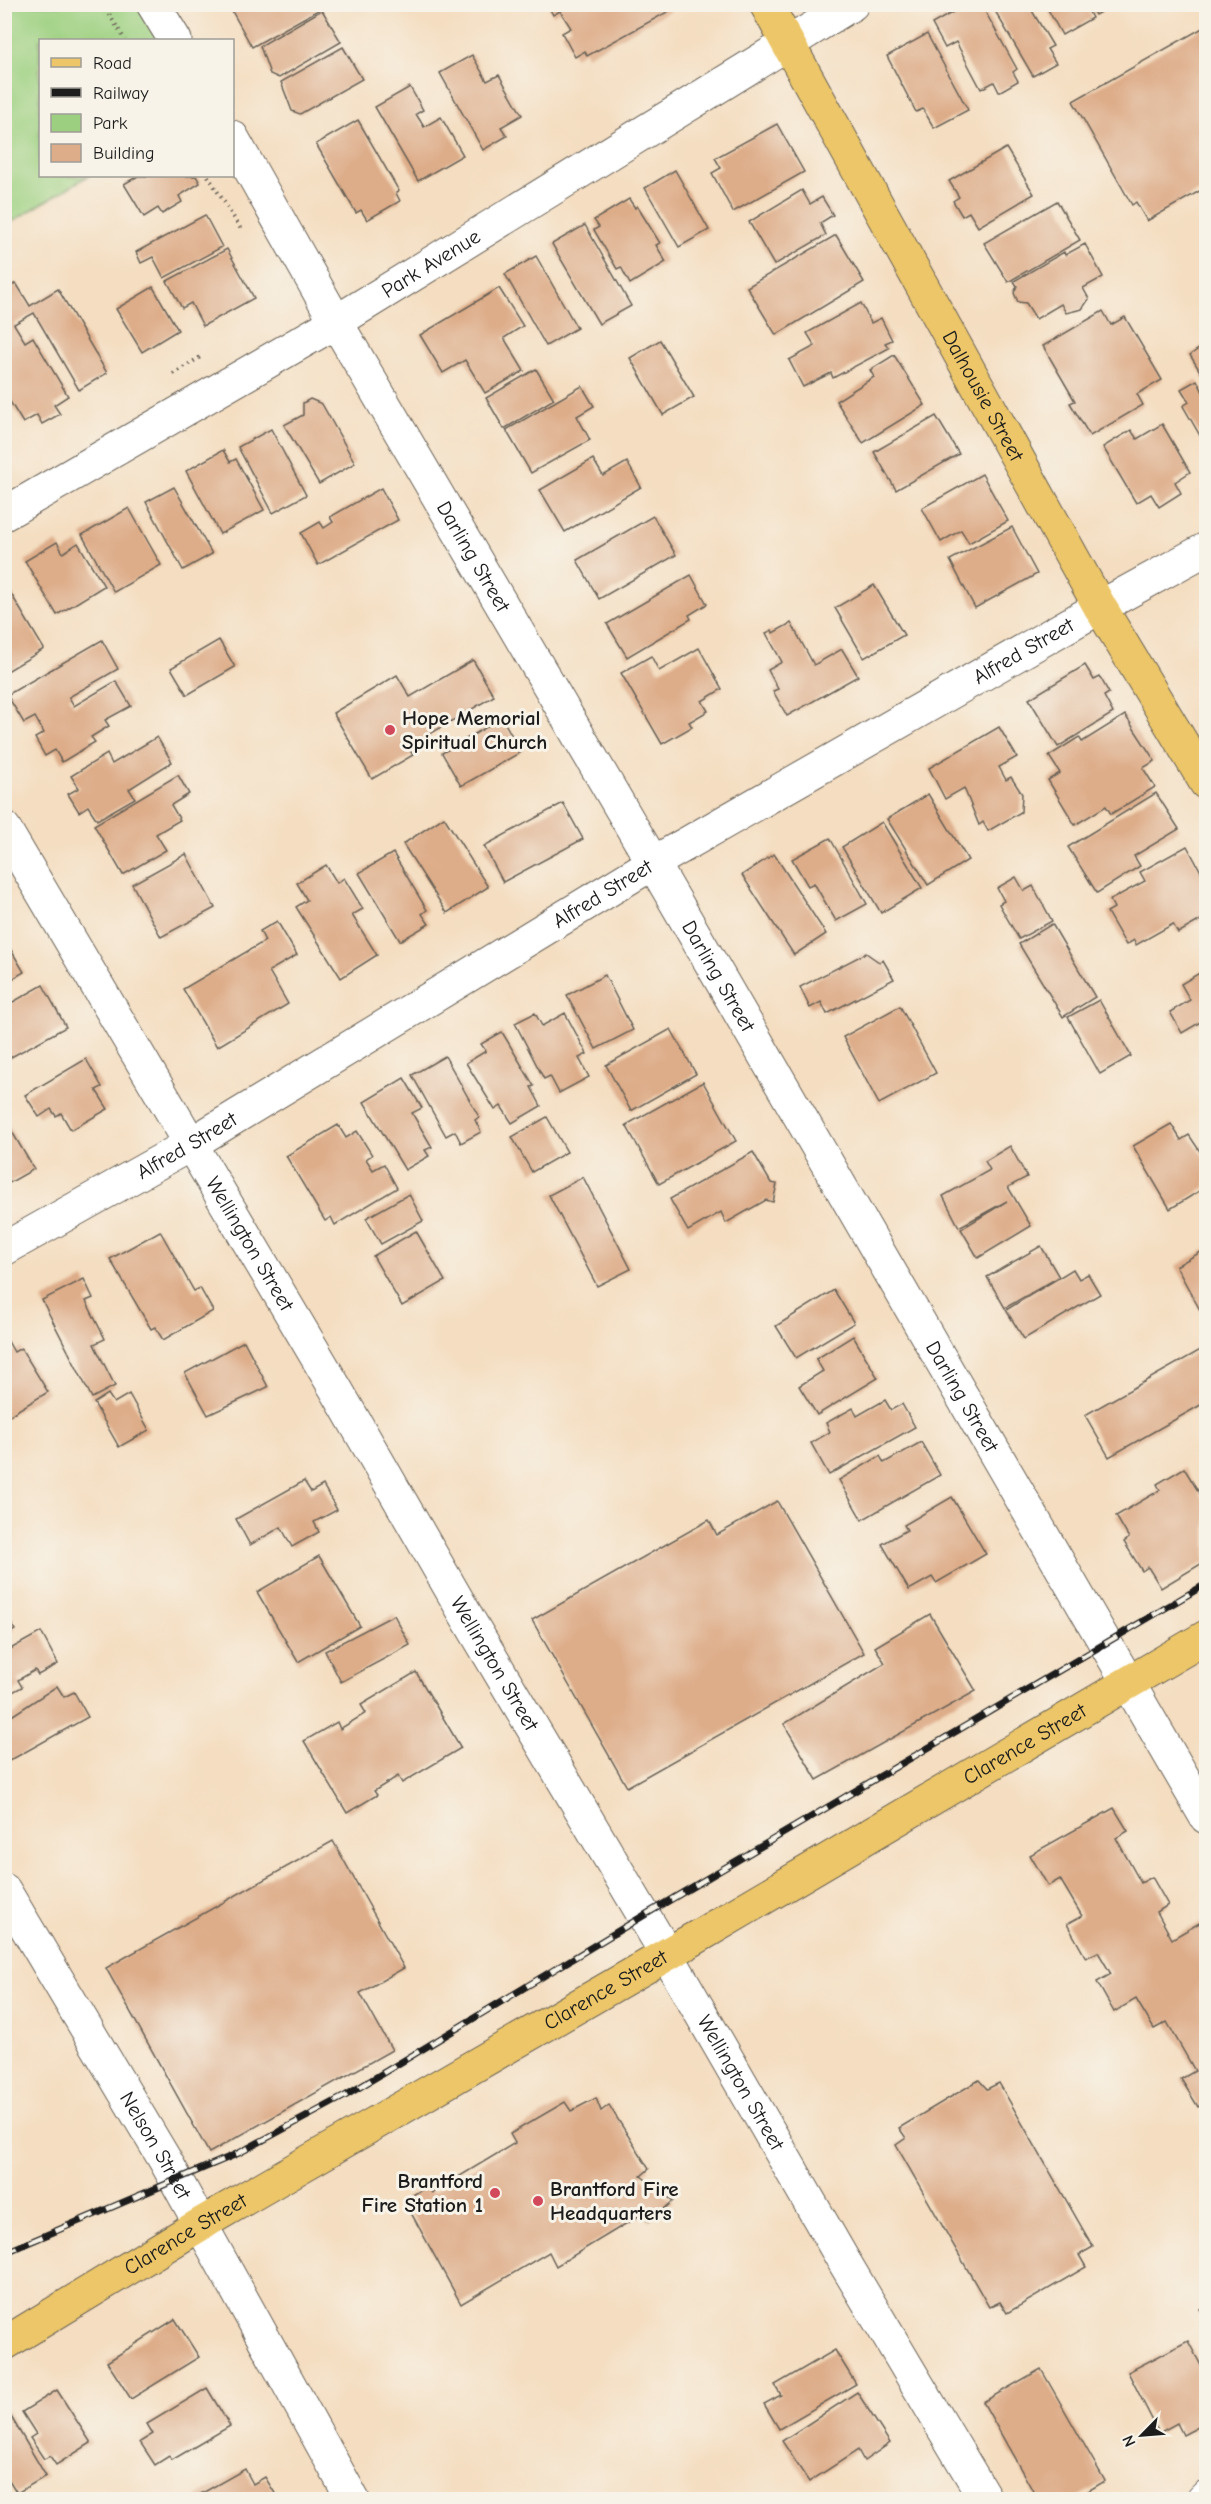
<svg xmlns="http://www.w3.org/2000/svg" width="1211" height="2504" font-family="'Comic Neue',sans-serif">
  <rect width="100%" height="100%" fill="#f7f3e8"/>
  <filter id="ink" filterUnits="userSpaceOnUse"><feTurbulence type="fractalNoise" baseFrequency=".0167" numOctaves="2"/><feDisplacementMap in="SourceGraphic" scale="12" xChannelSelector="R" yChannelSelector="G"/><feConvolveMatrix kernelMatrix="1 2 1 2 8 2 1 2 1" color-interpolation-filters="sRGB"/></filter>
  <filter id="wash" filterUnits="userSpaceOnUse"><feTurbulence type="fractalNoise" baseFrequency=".008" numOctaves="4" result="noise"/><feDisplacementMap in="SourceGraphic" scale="24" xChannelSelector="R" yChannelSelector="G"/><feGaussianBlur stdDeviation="1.35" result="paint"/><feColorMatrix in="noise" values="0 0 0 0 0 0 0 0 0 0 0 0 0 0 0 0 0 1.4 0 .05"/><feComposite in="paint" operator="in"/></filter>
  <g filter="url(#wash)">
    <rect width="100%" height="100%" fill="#f4ddc0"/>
    <!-- green -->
    <path fill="#9cd080" stroke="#5c764e" stroke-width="1.5" d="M4,5H153L175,40H40V176H88L5,226Z"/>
    <g id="blocks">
      <!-- building -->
      <g fill="#ddac88">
        <path d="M228,4H329L252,47Z"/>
        <path d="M547,4H668L671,10L587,56L585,51L575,57L562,33L571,28L560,11L553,15Z"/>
        <path d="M967,4H981L1017,69L1013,72L1018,81L999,92L994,82L981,89L956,42L945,48L932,24Z"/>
        <path d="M991,4H1028L1053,46L1047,49L1056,63L1033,76Z"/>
        <path d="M1045,4H1085L1092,18L1062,35Z"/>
        <path d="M1089,4H1115L1095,15Z"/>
        <path d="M322,10L341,42L279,78L270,74L260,46Z"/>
        <path d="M1206,26V195L1203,189L1147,221L1136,202L1132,205L1073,101Z"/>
        <path d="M927,34L968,110L934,128L923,109L916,112L887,56Z"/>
        <path d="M343,47L362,79L300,114L292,111L281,82Z"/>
        <path d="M472,55L487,81L499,75L522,115L501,127L507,136L483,150L440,73Z"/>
        <path d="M410,87L423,110L416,114L424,127L441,117L463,155L418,181L375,107Z"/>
        <path d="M358,120L399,191L396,193L400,201L367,220L361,210L356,213L316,144Z"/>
        <path d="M777,124L804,172L733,212L712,173L721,168L715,158Z"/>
        <path d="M1006,148L1034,194L978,227L969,212L962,216L953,201L959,197L949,181Z"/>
        <path d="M675,170L709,230L679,247L645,188Z"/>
        <path d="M138,176H196L200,183L179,196L182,202L162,214L158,208L144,217L124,184Z"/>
        <path d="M802,190L810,204L822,197L833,215L820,223L826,235L774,265L749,222Z"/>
        <path d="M629,199L635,208L637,206L660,243L656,245L666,262L630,284L621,267L617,269L594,230L599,227L594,220Z"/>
        <path d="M1057,201L1080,240L1008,282L984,243Z"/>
        <path d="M205,215L222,247L164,278L153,257L141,263L136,252Z"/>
        <path d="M585,225L631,306L599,324L552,244Z"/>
        <path d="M836,235L864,282L776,335L747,287Z"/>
        <path d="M1085,244L1103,277L1083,288L1089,299L1082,309L1066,313L1061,304L1036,319L1026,303L1018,302L1014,293L1017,286L1014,281L1064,252L1065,255Z"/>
        <path d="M227,249L254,298L203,326L191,303L182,308L167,281Z"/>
        <path d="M536,256L577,328L546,346L505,274Z"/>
        <path d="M16,283L30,306L58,289L107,373L79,390L34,313L14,324L25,342L33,337L68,396L54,405L60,414L42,424L37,415L23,423L4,392V290Z"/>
        <path d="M153,287L178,330L142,352L116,309Z"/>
        <path d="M499,288L523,326L504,338L524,371L485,393L465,360L443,373L420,335Z"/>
        <path d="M861,303L871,323L881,318L892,340L885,343L889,348L833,378L831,373L803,387L789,360L815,346L807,333Z"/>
        <path d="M1103,311L1111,325L1125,317L1162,380L1137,394L1143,405L1090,436L1070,403L1075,401L1043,346Z"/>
        <path d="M660,340L694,397L663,415L630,358Z"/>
        <path d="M1206,344V381L1190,355Z"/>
        <path d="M894,355L925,405L863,443L836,401L874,377L870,370Z"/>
        <path d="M536,369L554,399L504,429L486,398Z"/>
        <path d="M1197,380L1204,394L1206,393V446L1183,406L1189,402L1181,389Z"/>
        <path d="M582,386L594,406L577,416L590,440L531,473L506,430Z"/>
        <path d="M310,399L322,404L355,463L319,484L284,425L303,415V403Z"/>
        <path d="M936,416L959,454L896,490L874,452Z"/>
        <path d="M1162,424L1190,472L1175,482L1181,493L1159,507L1151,494L1136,503L1103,447L1131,430L1137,439Z"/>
        <path d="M271,429L306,495L273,513L238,447Z"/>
        <path d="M223,450L230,462L236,459L264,510L220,534L186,471Z"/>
        <path d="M593,459L603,476L627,462L641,487L565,532L540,490Z"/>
        <path d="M982,474L1008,521L969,543L961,530L941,542L922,508Z"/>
        <path d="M174,487L212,554L183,570L146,502Z"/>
        <path d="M381,488L398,520L318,565L301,533L320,522L324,528L333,522L330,517Z"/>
        <path d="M129,508L161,565L114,592L82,535Z"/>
        <path d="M653,516L676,555L599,599L577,560Z"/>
        <path d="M1012,527L1037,574L975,608L950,560Z"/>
        <path d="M57,542L63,553L78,543L104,586L57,615L25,561Z"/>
        <path d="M691,575L707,604L689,615L691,619L627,657L607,624Z"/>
        <path d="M4,582L44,649L4,673Z"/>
        <path d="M874,585L904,635L864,658L835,608Z"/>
        <path d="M791,623L814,665L842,649L858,676L787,716L773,691L778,689L768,670L782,662L766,633L772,630L773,633Z"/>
        <path d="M102,640L118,669L69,697L74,706L116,681L131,706L105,720L109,726L91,737L95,742L62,762L55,750L45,756L35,738L44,733L35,717L24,723L7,695Z"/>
        <path d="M219,640L235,667L187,695L171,668Z"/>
        <path d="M699,648L722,689L702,701L708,711L689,722L692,727L662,744L621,673L651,656L659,671Z"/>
        <path d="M473,660L494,696L408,747L413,755L372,779L333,713L397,675L410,697Z"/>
        <path d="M1085,665L1094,680L1100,677L1109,693L1104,696L1113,713L1058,747L1029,699Z"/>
        <path d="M1125,715L1155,761L1143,768L1155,787L1111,814L1106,806L1075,825L1048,780L1060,773L1049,756L1079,737L1082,742Z"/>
        <path d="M502,718L521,752L461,786L442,753Z"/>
        <path d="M999,727L1017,757L999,767L1006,780L1011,777L1022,794L1021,812L988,831L983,822L979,825L964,788L945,799L929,768Z"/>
        <path d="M157,737L172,762L129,789L135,798L97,820L88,806L79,812L68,794L79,788L71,776L107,754L112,764Z"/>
        <path d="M178,775L189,794L171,805L180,820L156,834L166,850L123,875L94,825Z"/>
        <path d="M1156,793L1179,829L1134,856L1140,866L1097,893L1068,847Z"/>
        <path d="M928,794L968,860L928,885L887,819Z"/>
        <path d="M563,803L583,839L503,882L484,846Z"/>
        <path d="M444,817L488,887L447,913L403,844Z"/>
        <path d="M882,822L922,888L881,913L842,847Z"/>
        <path d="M830,838L867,904L836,921L814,883L808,886L792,859Z"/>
        <path d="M1187,846L1206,881V917L1178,933L1173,924L1136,945L1134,940L1126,945L1107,912L1114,908L1110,900L1145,881L1140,872Z"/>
        <path d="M393,853L427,910L422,914L429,924L400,941L359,873Z"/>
        <path d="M186,854L215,908L161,937L132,884Z"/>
        <path d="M774,854L826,934L794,955L742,875Z"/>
        <path d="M326,865L337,883L344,878L363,909L352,915L377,955L341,978L296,907L307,900L297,883Z"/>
        <path d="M1016,877L1024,891L1033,886L1052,921L1019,939L999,904L1004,901L997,888Z"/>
        <path d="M277,921L297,955L269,971L288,1004L217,1047L183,989L265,941L260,931Z"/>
        <path d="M1052,924L1095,997L1063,1017L1019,944Z"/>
        <path d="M4,938L24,972L4,984Z"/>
        <path d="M866,953L879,962L883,960L894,979L827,1014L821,1002L810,1008L800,987Z"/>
        <path d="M1206,969V1029L1202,1021L1182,1033L1170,1012L1190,1000L1181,984Z"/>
        <path d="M605,975L633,1030L596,1049L567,995Z"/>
        <path d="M43,985L66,1027L4,1061V1007Z"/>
        <path d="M1099,1000L1131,1056L1100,1074L1068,1017Z"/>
        <path d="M900,1006L936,1073L879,1104L843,1037Z"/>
        <path d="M535,1013L542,1026L565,1013L587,1054L579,1058L589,1077L559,1093L550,1076L544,1079L515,1023Z"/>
        <path d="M671,1029L696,1074L631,1111L606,1065Z"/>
        <path d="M502,1032L534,1086L531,1087L541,1106L512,1123L501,1106L495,1110L466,1063L486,1051L481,1044Z"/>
        <path d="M445,1056L479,1117L475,1120L481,1132L461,1143L455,1131L446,1136L412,1075Z"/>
        <path d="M86,1059L102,1087L96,1090L108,1109L71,1130L61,1113L56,1116L51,1109L39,1117L25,1095Z"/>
        <path d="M404,1078L422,1108L412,1113L432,1147L425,1150L429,1156L405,1170L364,1102Z"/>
        <path d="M703,1082L736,1141L659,1184L626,1125Z"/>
        <path d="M547,1117L567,1152L532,1172L512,1137Z"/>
        <path d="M4,1118L34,1169L4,1186Z"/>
        <path d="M1171,1124L1181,1140L1189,1135L1203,1156L1206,1154V1187L1170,1209L1133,1146Z"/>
        <path d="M338,1125L346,1138L357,1131L372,1155L366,1159L373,1170L384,1164L397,1188L335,1225L331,1217L325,1221L286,1156Z"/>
        <path d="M1010,1146L1027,1177L1008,1187L1031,1226L978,1258L961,1229L1007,1201L959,1227L943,1196L990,1170L985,1161Z"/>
        <path d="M753,1152L771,1183L777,1184L773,1202L766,1200L726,1223L721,1212L688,1231L670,1199Z"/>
        <path d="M583,1177L631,1269L597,1286L549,1195Z"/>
        <path d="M409,1194L423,1221L381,1244L366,1218Z"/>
        <path d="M160,1231L194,1291L200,1288L213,1311L163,1340L155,1327L151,1329L110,1259Z"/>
        <path d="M416,1231L445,1281L402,1306L373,1256Z"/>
        <path d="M1041,1246L1059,1277L1005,1308L987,1277Z"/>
        <path d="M1206,1249V1321L1176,1266Z"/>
        <path d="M1073,1269L1079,1279L1088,1274L1100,1294L1024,1339L1006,1310Z"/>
        <path d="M84,1279L93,1298L86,1301L105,1339L94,1344L115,1386L92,1398L42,1300Z"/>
        <path d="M834,1290L854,1323L796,1358L776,1326Z"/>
        <path d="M5,1336L14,1352L21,1348L48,1392L5,1418Z"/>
        <path d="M853,1336L878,1378L817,1415L799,1386L823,1371L816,1359Z"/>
        <path d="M244,1341L268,1387L208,1415L185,1373Z"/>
        <path d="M1204,1348L1206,1353V1402L1109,1457L1085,1415Z"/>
        <path d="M108,1394L114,1403L129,1394L149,1430L119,1447L94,1403Z"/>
        <path d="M885,1400L891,1410L902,1404L915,1427L829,1475L811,1443L830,1432L826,1423L853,1408L857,1416Z"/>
        <path d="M921,1442L940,1475L862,1520L839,1480L880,1456L884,1463Z"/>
        <path d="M1184,1468L1206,1504V1565L1204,1562L1161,1588L1148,1567L1142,1571L1124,1542L1129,1538L1116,1516L1160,1490L1157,1484Z"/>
        <path d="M304,1481L311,1492L323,1485L337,1510L314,1522L319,1532L292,1547L281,1527L250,1545L236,1519Z"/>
        <path d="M952,1497L986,1554L936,1583L932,1577L909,1590L882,1544L907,1530L904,1525Z"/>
        <path d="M777,1501L864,1653L627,1787L532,1620L709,1520L717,1535Z"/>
        <path d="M319,1556L360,1626L298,1662L257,1592Z"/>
        <path d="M4,1611L15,1630L4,1636Z"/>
        <path d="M930,1614L976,1691L817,1780L784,1724L885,1663L875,1647Z"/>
        <path d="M394,1615L410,1645L341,1682L325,1651Z"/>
        <path d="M41,1632L58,1664L38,1675L35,1670L18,1680L22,1687L5,1696V1652Z"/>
        <path d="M416,1672L461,1748L402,1783L398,1776L374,1791L377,1795L347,1813L304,1741L337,1722L340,1729L366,1713L361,1705Z"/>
        <path d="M57,1686L64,1697L74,1692L88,1717L9,1761L4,1754V1721Z"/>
        <path d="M1114,1808L1128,1831L1116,1838L1141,1883L1152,1877L1168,1905L1157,1912L1172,1939L1201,1922L1206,1931V2102L1198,2107L1181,2079L1195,2071L1167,2022L1154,2029L1136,1999L1114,2012L1097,1982L1111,1974L1098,1952L1086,1958L1067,1924L1082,1916L1060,1879L1048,1886L1030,1855Z"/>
        <path d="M333,1841L404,1968L360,1993L392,2050L209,2153L106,1968Z"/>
        <path d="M979,2080L987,2089L999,2083L1093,2247L1079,2255L1086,2267L1007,2313L1000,2302L989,2307L896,2145L906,2138L899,2128Z"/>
        <path d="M596,2098L601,2111L609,2105L649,2169L641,2176L673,2201L649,2222L642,2214L556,2266L549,2252L461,2304L404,2200L428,2186L432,2193L515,2143L510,2134L565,2102L571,2111Z"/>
        <path d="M1206,2305V2319L1200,2309Z"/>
        <path d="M175,2319L199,2357L131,2399L107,2362Z"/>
        <path d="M1188,2341L1206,2375V2405L1202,2407L1206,2416V2423L1183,2435L1177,2423L1159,2433L1128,2372Z"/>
        <path d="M835,2350L856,2384L779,2429L764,2404L781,2395L775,2385Z"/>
        <path d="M1041,2369L1105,2481L1073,2500H1038L983,2402Z"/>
        <path d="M207,2388L230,2426L172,2460L169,2456L155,2465L140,2442L153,2434L147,2424Z"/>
        <path d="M57,2390L91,2443L56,2465L50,2456L44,2459L30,2438L36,2434L22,2412Z"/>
        <path d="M857,2392L890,2443L864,2461L858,2450L809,2482L782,2441Z"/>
        <path d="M7,2410L46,2476L17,2493L4,2472V2411Z"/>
        <path d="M245,2469L253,2484L265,2477L276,2495L269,2500H199L197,2496Z"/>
      </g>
    </g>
  </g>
  <g filter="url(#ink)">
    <use href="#blocks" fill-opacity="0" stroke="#686055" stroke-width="1.5"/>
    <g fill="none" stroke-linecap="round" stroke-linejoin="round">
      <!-- minor casing -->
      <g stroke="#686055" stroke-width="35">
        <g id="minor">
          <path d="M153,4L175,40"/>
          <path id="s1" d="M232,137L336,322L653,863L1206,1817"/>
          <path id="s2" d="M4,514L336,322L852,4"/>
          <path id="s3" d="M4,828L337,1391L467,1617L666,1953L842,2258L986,2500"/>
          <path id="s4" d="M4,1249L191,1144L653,863L1100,607L1206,549"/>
          <path id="s5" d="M4,1890L165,2160L353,2500"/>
          <path d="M1203,2500L1206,2497"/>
        </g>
      </g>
      <!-- major casing -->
      <g stroke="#686055" stroke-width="35">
        <g id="major">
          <path id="s6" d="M766,4L1100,607L1206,783"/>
          <path id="s7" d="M4,2344L201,2224L704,1933L1206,1637"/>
        </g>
      </g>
      <!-- path -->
      <g stroke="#686055" stroke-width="4" stroke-dasharray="1.5 4.5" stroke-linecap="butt">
        <path d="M103,4L125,40"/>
        <path d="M208,176L242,231"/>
        <path d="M173,374L202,356"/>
      </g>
      <!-- minor -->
      <use href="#minor" stroke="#fff" stroke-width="33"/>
      <!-- major -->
      <use href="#major" stroke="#ecc669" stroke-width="33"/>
      <!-- rail casing -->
      <g stroke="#1c1c1c" stroke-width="7">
        <path id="rail" d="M4,2253L239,2153L345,2096L643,1916L1206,1584"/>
      </g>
      <!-- rail -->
      <use href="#rail" stroke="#f7f3e8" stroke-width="4.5" stroke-dasharray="14" stroke-linecap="butt"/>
    </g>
  </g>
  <!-- markers -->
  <g fill="#d1495b" stroke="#f7f3e8" stroke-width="2">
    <circle cx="390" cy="730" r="6"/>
    <circle cx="495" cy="2193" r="6"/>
    <circle cx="538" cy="2201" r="6"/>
  </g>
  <g text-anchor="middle" stroke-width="6" stroke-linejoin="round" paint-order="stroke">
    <!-- street labels -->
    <g font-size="21" fill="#1c1c1c" stroke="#f7f3e8">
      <text dy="7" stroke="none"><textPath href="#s2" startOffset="495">Park Avenue</textPath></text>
      <text dy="7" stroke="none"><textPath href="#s6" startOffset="448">Dalhousie Street</textPath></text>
      <text dy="7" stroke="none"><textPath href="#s1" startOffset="484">Darling Street</textPath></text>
      <text dy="7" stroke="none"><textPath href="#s4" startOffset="1182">Alfred Street</textPath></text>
      <text dy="7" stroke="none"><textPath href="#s4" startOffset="696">Alfred Street</textPath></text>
      <text dy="7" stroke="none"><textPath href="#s1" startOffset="970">Darling Street</textPath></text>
      <text dy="7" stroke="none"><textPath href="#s4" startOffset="210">Alfred Street</textPath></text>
      <text dy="7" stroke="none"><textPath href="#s3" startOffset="483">Wellington Street</textPath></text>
      <text dy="7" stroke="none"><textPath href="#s1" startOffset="1456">Darling Street</textPath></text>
      <text dy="7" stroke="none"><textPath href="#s3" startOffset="969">Wellington Street</textPath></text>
      <text dy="7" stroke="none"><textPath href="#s7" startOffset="1184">Clarence Street</textPath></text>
      <text dy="7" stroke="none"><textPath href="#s7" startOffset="698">Clarence Street</textPath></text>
      <text dy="7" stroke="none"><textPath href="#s3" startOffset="1455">Wellington Street</textPath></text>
      <text dy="7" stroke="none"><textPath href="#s5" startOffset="297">Nelson Street</textPath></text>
      <text dy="7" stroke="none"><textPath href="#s7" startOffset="212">Clarence Street</textPath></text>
    </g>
    <!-- poi labels -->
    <g font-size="21" font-weight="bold" fill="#1c1c1c" stroke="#f7f3e8" text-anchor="start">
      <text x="402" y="725">Hope Memorial<tspan x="402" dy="24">Spiritual Church</tspan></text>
      <text x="483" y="2188" text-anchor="end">Brantford<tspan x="483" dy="24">Fire Station 1</tspan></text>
      <text x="550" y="2196">Brantford Fire<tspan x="550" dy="24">Headquarters</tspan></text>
    </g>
  </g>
  <!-- margin -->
  <rect width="1211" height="2504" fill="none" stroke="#f7f3e8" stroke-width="24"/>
  <!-- legend -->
  <rect x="39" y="39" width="195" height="138" fill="#f7f3e8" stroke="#9f9d96" stroke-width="1.5"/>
  <rect x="51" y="58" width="30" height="9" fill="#ecc669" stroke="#9f9d96" stroke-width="1.5"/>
  <text x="93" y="69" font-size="18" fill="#1c1c1c">Road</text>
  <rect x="51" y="88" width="30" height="9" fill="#1c1c1c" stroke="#9f9d96" stroke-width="1.5"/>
  <text x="93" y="99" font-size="18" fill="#1c1c1c">Railway</text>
  <rect x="51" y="114" width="30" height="18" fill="#9cd080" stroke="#9f9d96" stroke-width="1.5"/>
  <text x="93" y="129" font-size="18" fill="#1c1c1c">Park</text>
  <rect x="51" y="144" width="30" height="18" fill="#ddac88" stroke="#9f9d96" stroke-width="1.5"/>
  <text x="93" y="159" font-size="18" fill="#1c1c1c">Building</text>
  <!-- north arrow -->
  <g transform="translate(1142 2435) rotate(245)" stroke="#f7f3e8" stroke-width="4.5" paint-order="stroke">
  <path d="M0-4.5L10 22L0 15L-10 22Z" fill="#1c1c1c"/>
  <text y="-9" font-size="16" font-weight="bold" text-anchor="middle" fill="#1c1c1c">N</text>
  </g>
</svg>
